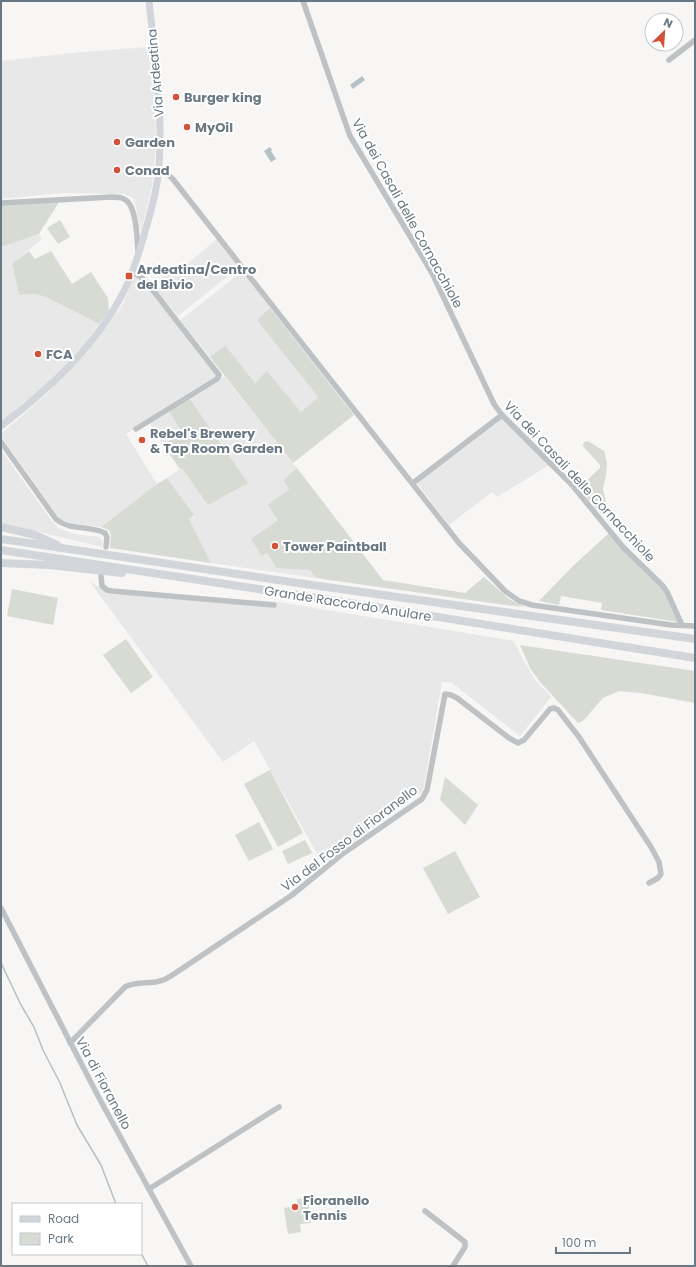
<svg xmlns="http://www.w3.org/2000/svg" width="696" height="1267" font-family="Poppins,sans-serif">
  <rect width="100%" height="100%" fill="#f7f6f4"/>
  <!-- built -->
  <g fill="#e7e8e7">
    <path d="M149,47L156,103L155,158L152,186L141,232L134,199L125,194L62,193L1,199V61L81,52Z"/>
    <path d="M39,234L42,239L12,264L19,295L36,294L46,297L99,324L83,346L54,376L27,402L25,401L20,405V407L1,422V247Z"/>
    <path d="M217,239L239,267L178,316L152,286L168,270L174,275Z"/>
    <path d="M243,271L270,308L258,321L318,397L301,412L268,372L255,383L225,345L210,357L180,320Z"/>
    <path d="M134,277L140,279L215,372L216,376L126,434L157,484L101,527L76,524L60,519L1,436V434L49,392L108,324L122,306Z"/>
    <path d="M224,376L297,468L283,480L289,489L277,498L269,505L316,578L211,563L189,519L194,515L167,478L182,468L248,483L190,399Z"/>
    <path d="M169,411L182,432L163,445L150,424Z"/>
    <path d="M502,417L549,465L497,497L492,492L449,525L417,483Z"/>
    <path d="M1,450L51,520L58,528L74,534L99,537L102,541V547L1,523Z"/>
    <path d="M90,582L107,592L278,602L514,641L521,656L536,681L551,697L520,736L452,683L442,682L423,791L323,864L254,741L223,762Z"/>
  </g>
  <!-- green -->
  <g fill="#d7dbd4">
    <path d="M59,202L39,234L1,247V205Z"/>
    <path d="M60,220L70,237L58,244L47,228Z"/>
    <path d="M29,251L35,259L51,251L72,284L91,272L108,298L109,311L99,324L46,297L36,294L19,295L12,264Z"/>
    <path d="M270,308L354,415L293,463L210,357L225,345L255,383L267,371L301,412L318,397L257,320Z"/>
    <path d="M190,399L248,483L208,505L182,468L180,469L163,445L182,432L169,411Z"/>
    <path d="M588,441L604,451L607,463L606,475L603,489L608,510L607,515L604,516L597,510L580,489L581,486L600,468V465L583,446L584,442Z"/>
    <path d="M297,468L383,580L465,593L484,577L509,599L524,607L505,605L316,578L310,570L277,568L267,553L262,556L251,539L278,520L268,505L289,489L283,480Z"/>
    <path d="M167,478L194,515L189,519L211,563L110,548L111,535L109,530L101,527L157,484Z"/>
    <path d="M609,533L662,588L678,622L601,610L602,603L561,596L559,605L539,601L573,566Z"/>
    <path d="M12,589L58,598L53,625L7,616Z"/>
    <path d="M126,639L153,677L131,693L103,655Z"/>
    <path d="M520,645L695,671V703L641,693L619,691L603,698L583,721L578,723L540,682L530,668Z"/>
    <path d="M270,770L303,833L278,847L244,784Z"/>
    <path d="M445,777L478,805L465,825L440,800Z"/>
    <path d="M259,822L273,849L249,861L235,835Z"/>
    <path d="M305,840L312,853L288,864L282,851Z"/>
    <path d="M455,851L480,897L448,914L423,868Z"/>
    <path d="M308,1198L311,1223L300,1224L301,1232L288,1234L284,1208L297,1206L298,1209L297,1199Z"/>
  </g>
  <!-- water -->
  <g fill="#b5c1c4">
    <path d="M362,76L365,80L353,89L350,85Z"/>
    <path d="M270,147L272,150L271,151L276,159L271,162L264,151Z"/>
  </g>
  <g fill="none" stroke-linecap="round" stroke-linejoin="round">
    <!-- stream -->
    <g stroke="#b5c1c4" stroke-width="1.5">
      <path d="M1,963L21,1005L34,1027L43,1050L60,1083L77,1125L101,1165L116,1204"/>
      <path d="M141,1253L148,1266"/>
    </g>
    <!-- minor -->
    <g stroke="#bec2c5" stroke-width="5.5">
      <path d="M303,1L350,136L432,273L494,404L502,415L572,485L623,547L663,586L667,592L682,625"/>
      <path d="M669,60L695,40"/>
      <path d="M159,167L172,178L459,543L505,591L519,601L532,605L671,625L695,626"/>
      <path d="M1,203L111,197C115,197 121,197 124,199C137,205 137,239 138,251"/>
      <path d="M132,272L141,277L148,284L219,375L217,379L136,429"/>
      <path d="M1,442L56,519C70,531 89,525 105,533L107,537L106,547"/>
      <path d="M413,483L502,415"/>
      <path d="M101,576L102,586L107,590L112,591L274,605"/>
      <path d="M1,908L98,1096L191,1266"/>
      <path d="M70,1043L125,987C139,979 155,987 171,976L292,895L341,855L422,799L427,790L445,694L451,695L457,698L509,738L518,743L524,740L550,709L554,708L558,710L579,737L651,847L659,862L661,874L658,878L649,883"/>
      <path d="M149,1189L279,1107"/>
      <path d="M425,1211L465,1242V1247L453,1266"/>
    </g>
    <!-- major -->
    <path stroke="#d2d6da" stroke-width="7" d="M1,426C49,389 96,346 124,291C135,270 140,248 147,225C152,206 158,187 159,166C163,111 155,56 149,1"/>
    <!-- highway -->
    <g stroke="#d2d6da" stroke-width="8">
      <path d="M1,527L35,535L57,545"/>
      <path d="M1,539L291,582L695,639"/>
      <path d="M1,550L331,600L695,658"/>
      <path d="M1,563L49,565L122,573"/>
    </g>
  </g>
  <!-- markers -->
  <g fill="#d25239" stroke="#fff" stroke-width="1.5">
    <circle cx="176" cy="97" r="4"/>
    <circle cx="187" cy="127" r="4"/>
    <circle cx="117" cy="142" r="4"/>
    <circle cx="117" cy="170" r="4"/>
    <rect x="125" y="272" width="8" height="8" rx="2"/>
    <circle cx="38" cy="354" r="4"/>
    <circle cx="142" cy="440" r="4"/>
    <circle cx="275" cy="546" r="4"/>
    <circle cx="295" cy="1207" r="4"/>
  </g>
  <g text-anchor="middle" stroke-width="4" stroke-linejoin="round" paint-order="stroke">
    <!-- street labels -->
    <g font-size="13" fill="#697882" stroke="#fff">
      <text transform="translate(155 73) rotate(-95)" y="5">Via Ardeatina</text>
      <text transform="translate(408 213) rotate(61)" y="5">Via dei Casali delle Cornacchiole</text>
      <text transform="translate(580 481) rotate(47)" y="5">Via dei Casali delle Cornacchiole</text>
      <text transform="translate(348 603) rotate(9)" y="5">Grande Raccordo Anulare</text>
      <text transform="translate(349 838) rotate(-37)" y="5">Via del Fosso di Fioranello</text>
      <text transform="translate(104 1083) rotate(62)" y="5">Via di Fioranello</text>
    </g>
    <!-- poi labels -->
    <g font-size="13" font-weight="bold" fill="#697882" stroke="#fff" text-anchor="start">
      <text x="184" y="102">Burger king</text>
      <text x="195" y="132">MyOil</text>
      <text x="125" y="147">Garden</text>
      <text x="125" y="175">Conad</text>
      <text x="137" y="274">Ardeatina/Centro<tspan x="137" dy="15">del Bivio</tspan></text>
      <text x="46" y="359">FCA</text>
      <text x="150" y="438">Rebel's Brewery<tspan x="150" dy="15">&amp; Tap Room Garden</tspan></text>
      <text x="283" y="551">Tower Paintball</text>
      <text x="303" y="1205">Fioranello<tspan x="303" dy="15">Tennis</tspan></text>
    </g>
  </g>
  <!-- border -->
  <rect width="696" height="1267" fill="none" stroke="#697882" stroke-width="4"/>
  <!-- legend -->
  <rect x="12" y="1203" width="130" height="52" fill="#ffffff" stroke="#c3c9cd"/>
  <rect x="20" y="1216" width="20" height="6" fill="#d2d6da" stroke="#c3c9cd"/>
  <text x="48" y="1223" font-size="12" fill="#697882">Road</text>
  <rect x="20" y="1233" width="20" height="12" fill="#d7dbd4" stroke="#c3c9cd"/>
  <text x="48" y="1243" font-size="12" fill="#697882">Park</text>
  <!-- north arrow -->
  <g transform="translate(664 32) rotate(25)"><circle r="19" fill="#ffffff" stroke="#c3c9cd"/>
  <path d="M0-3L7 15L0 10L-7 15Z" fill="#d25239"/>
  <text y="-6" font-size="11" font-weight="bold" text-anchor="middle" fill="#697882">N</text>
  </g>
  <!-- scale -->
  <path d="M556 1247v6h74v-6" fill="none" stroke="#697882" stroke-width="2"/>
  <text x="562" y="1247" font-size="12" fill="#697882" stroke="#ffffff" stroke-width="3" paint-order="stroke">100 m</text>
</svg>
